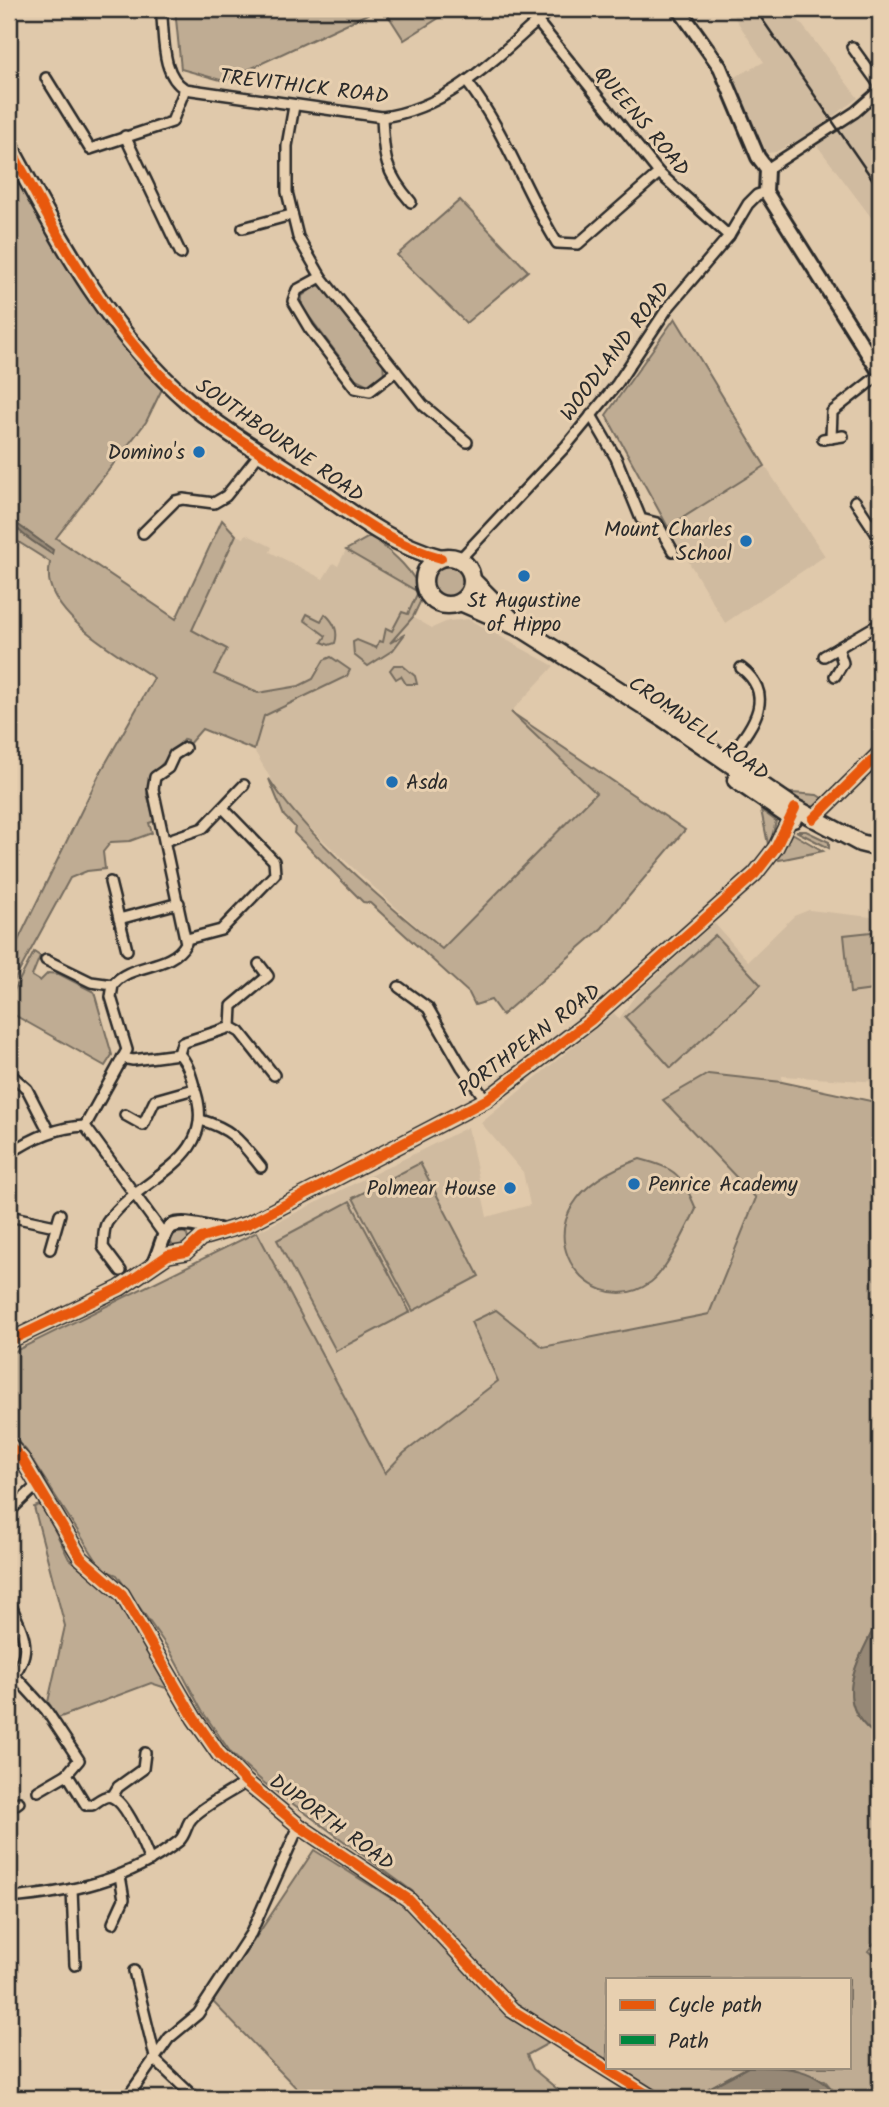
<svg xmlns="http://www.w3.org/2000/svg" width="889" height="2107" font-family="Kalam,sans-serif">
  <rect width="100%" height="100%" fill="#e0c9ab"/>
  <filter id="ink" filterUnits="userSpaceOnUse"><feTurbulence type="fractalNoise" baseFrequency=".0143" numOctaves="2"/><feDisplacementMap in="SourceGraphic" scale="14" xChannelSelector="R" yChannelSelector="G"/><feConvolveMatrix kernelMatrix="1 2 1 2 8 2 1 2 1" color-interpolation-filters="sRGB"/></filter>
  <g filter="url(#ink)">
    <!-- built -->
    <g fill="#d0bba0">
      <path d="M729,9H790L858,98L809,134L776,152L767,153L733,78L764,62Z"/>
      <path d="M869,110L880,131V229L816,144Z"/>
      <path d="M765,466L825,556L725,623L668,527Z"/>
      <path d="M246,534L272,547L270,552L323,579L333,563L338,566L346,550L418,591L409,615L432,628L448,621L468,619L554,666L511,712L596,793L441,949L287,807L254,750L268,697L185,661L194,619L220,566L236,535L244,538Z"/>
      <path d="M809,910L880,918V1082L782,1076V1082L709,1074L756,1198L709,1314L543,1347L404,1453L385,1474L257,1232L468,1127L487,1217L530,1205L523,1172L481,1123L614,1013L619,1019L637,993L714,923L748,961L794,916Z"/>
    </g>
    <!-- green -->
    <g fill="#bfac93" stroke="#756c5f" stroke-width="2">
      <path d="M175,9H378L224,81L181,69Z"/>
      <path d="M392,9H453L404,40L386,12Z"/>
      <path d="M9,133L85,261L123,335L163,387L146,422L56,538L176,619L222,520L236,535L192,630L227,649L214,674L258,693L299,686L313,679L324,660L331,657L350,670L347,676L264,716L254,750L202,729L188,745L187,740L184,739L154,773L147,794L155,821L149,823L152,833L130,841L111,842L103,852L105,869L87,871L70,878L9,990V959L99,775L154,678C121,655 61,624 50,584C48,578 49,569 50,562L9,536V518L45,549L52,550L17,524L9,512Z"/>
      <path d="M460,200L528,271L466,323L397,255Z"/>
      <path d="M317,285L324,287L383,360L384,376L370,386L356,379L302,307V296Z"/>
      <path d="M675,318L765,466L668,527L606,415Z"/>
      <path d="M371,536C392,553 414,570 423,596L413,617L390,643L405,634L393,650L368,666L354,655L353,642L357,640L376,648L379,641L383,642L386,628L392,631L402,612L408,614L418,592L346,550Z"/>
      <circle cx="447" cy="581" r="17"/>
      <path d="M307,614L321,621L325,614C333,621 339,631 335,643L329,645L322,642L326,636L304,620Z"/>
      <path d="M394,665H402L415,676L417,684H406L401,676L396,679L390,670Z"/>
      <path d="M511,712L685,830L602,928L502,1015L491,1000L475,1005L469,993L370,903L363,902L294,833L295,827L284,816L269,779C307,837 387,905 442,949L596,793Z"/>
      <path d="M780,792L817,795L825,800L811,808Z"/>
      <path d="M761,810L776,821L770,845L768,844Z"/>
      <path d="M796,831H806L829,842V848Z"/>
      <path d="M792,833L823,851L779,860L777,855L789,842L787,837Z"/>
      <path d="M880,931V989L850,993L844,935Z"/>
      <path d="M715,935L761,985L671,1068L625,1017Z"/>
      <path d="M34,952L40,956L32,976L40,981L48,973L59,974L94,992L112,1055L105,1066L9,1012V1000Z"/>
      <path d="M708,1074L782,1082L880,1103V1120L873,1147L880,1150V1616C859,1660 827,1703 880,1738V1936L868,1951L880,1961V2098H840L825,2081L789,2067H849V1979H607V2062L565,2034L527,2055L533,2069L568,2098H306L213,2002L314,1850L392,1899L412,1891L263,1782L231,1753L202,1711L170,1651L117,1575L102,1569L26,1450L9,1432V1354L257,1232L385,1473L404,1453L498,1381L471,1322L496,1310L543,1347L709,1314L756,1198L663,1100Z"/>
      <path d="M640,1159C677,1169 681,1174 696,1209C687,1228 667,1270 651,1282C586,1330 498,1207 640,1159Z"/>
      <path d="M420,1163L479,1276L413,1311L353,1198Z"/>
      <path d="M350,1201L410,1312L336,1351L277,1240Z"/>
      <circle cx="179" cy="1239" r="9"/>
      <path d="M42,1504L69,1559L120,1599L172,1690L151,1683L58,1718L48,1702L65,1626L34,1507Z"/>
      <path d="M615,2067H748L708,2089L711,2098H662Z"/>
    </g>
    <!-- water -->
    <g fill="#968876" stroke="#6b6358" stroke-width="2">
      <path d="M9,512L17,524L53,550L52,554C38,545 9,529 9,512Z"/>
      <path d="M880,1616V1738C827,1703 859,1660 880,1616Z"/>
      <path d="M748,2067C788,2067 813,2066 840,2098H711L707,2089Z"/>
    </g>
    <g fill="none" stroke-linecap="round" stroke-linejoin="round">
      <!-- minor casing -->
      <g stroke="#2b2b2b" stroke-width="14">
        <g id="minor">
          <path d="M161,9C165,35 160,74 185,89L382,117C452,108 500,53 551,9"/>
          <path d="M537,21L659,173L729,236"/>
          <path d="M852,47L880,86"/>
          <path d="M46,78L90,149L172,122L185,89"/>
          <path d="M467,82C506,132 524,190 557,243L578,244L659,173"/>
          <path d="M294,106L287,146V192L298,237L321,277L423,405L467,442"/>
          <path d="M382,117C384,157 384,171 411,202"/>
          <path d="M125,136L181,254"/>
          <path d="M767,169L855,112L880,90"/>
          <path d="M243,228L291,215"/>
          <path d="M321,277L297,290L293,301L309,328L355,388L370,391L396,371"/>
          <path d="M591,415L616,458L641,519L657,523L673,551"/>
          <path d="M831,438L832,412L880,374"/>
          <path d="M823,439L843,436"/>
          <path d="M855,501L880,539"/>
          <path d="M143,533L175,501L183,499L214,503L226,496L261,452"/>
          <path d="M459,560L566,446L617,384L667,309L729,236L748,204L757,195L766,192"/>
          <path d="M838,648L874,627"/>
          <path d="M824,656L838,648L843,663L835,676"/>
          <path d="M726,761C748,731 780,698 741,668"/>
          <path d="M165,841L203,828L244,785"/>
          <path d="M110,882L127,950"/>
          <path d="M119,919L179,903"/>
          <path d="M187,939L221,930L275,874L274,861L223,808"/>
          <path d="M46,960L91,982L113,985"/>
          <path d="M399,987L428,1008L462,1067L486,1100"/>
          <path d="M231,1027L240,1032L274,1075"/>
          <path d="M179,1054L182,1043L231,1027L232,1006L268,976L259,964"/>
          <path d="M9,1073L27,1089L49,1132"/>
          <path d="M125,1115L143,1125L155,1100L194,1089"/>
          <path d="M201,1120C234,1130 240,1141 261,1167"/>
          <path d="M9,1154C32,1138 57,1127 85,1126"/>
          <path d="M9,1216L55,1226"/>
          <path d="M165,1236L85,1126L127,1050L111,997L113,985C130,962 171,971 186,943L153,789L155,777L168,768L174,755L185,748"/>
          <path d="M50,1249L60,1214"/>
          <path d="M121,1271L103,1247C104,1239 103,1227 108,1221C139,1176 217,1163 196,1093C192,1080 189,1064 179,1054L133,1060L122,1058"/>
          <path d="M9,1512L38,1484"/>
          <path d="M9,1601C23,1635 36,1649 9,1681"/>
          <path d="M14,1675L46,1710L79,1760L67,1774L86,1805H92C97,1802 105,1794 112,1797C127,1803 144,1846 150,1861"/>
          <path d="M38,1791L67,1774"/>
          <path d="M112,1797L118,1787L143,1769L145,1753"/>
          <path d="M9,1809L19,1802"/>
          <path d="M9,1853V1865"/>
          <path d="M72,1889L75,1965"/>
          <path d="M9,1898C70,1893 130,1880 179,1841C186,1835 186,1824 192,1818C206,1804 230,1793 246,1782"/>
          <path d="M113,1923L124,1899L120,1876"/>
          <path d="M134,1971L156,2061L195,2098"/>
          <path d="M127,2098L169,2038L198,2014L251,1933L299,1826"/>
        </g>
      </g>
      <!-- tertiary casing -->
      <g stroke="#2b2b2b" stroke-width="18">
        <g id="tertiary">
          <path d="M679,9L720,67L758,157L767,169L766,192L880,373"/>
          <path d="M813,819L880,753"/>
          <path d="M154,1263C159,1253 161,1242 166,1232C174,1216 206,1229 219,1230"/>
          <path d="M9,1341L120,1288L168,1255L186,1252L201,1238L248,1224L486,1100L591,1020L755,874L776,847L793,812"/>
          <path d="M9,1445L22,1459L81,1558L122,1594L194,1718L219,1754L246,1782L299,1826L408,1899L512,2010L653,2098"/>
        </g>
      </g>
      <!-- trunk casing -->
      <g stroke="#2b2b2b" stroke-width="21">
        <g id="trunk">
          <path d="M9,146C59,238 108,332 189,402C225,433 268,456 308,483C350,512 391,545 441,558"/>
          <circle cx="448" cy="581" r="24"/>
          <path d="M472,580L510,618"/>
          <path d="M460,602L524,630L663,718L795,808L860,843L880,848"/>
          <path d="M736,780L793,819"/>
        </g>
      </g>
      <!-- minor -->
      <use href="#minor" stroke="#e8d0b0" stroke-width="9"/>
      <!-- tertiary -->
      <use href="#tertiary" stroke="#e8d0b0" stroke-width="12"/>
      <!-- trunk -->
      <use href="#trunk" stroke="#e8d0b0" stroke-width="16"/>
      <!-- rail -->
      <path stroke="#2b2b2b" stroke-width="2.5" d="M755,9L880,190"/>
      <!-- quiet -->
      <path stroke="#00873e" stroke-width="9" stroke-dasharray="18 9" stroke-linecap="butt" d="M74,9V12"/>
      <!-- cycleway casing -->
      <g stroke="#e8d0b0" stroke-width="15">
        <g id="cycleway">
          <path d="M9,146C59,238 108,332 189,402C225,433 268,456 308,483C350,512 391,545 441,558"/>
          <path d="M813,819L880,753"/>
          <path d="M9,1341L120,1288L168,1255L186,1252L201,1238L248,1224L486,1100L591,1020L755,874L776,847L795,808"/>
          <path d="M9,1445L22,1459L81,1558L122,1594L194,1718L219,1754L246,1782L299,1826L408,1899L512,2010L653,2098"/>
        </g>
      </g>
      <!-- cycleway -->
      <use href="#cycleway" stroke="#e8590c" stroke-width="10"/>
    </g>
  </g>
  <!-- markers -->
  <g fill="#1f6fb2" stroke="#e8d0b0" stroke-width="2.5">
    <circle cx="199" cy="452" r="7"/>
    <circle cx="746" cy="541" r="7"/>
    <circle cx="524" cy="576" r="7"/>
    <circle cx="392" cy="782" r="7"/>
    <circle cx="634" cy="1184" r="7"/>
    <circle cx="510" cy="1188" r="7"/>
  </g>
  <g text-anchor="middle" stroke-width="6" stroke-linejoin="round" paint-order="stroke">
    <!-- street labels -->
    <g font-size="21" fill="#2b2b2b" stroke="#e8d0b0">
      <text transform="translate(304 86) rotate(7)" y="7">TREVITHICK ROAD</text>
      <text transform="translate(642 121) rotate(50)" y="7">QUEENS ROAD</text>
      <text transform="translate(615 351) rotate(-53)" y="7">WOODLAND ROAD</text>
      <text transform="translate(280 440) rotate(35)" y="7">SOUTHBOURNE ROAD</text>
      <text transform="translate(699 728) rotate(35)" y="7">CROMWELL ROAD</text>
      <text transform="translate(529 1040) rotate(-37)" y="7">PORTHPEAN ROAD</text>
      <text transform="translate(332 1822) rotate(36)" y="7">DUPORTH ROAD</text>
    </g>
    <!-- poi labels -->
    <g font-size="21" fill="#2b2b2b" stroke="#e8d0b0" text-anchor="end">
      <text x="185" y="459">Domino's</text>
      <text x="732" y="536">Mount Charles<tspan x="732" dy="24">School</tspan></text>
      <text x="524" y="607" text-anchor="middle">St Augustine<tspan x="524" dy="24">of Hippo</tspan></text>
      <text x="406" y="789" text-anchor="start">Asda</text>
      <text x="648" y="1191" text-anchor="start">Penrice Academy</text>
      <text x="496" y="1195">Polmear House</text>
    </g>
  </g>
  <!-- margin -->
  <rect width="889" height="2107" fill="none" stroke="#e8d0b0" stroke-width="35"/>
  <rect x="18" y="18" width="854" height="2072" fill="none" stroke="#2b2b2b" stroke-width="2.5" filter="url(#ink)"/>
  <!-- legend -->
  <rect x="606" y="1978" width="245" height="91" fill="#e8d0b0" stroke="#9c8e7b" stroke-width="2"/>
  <rect x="620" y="2000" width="35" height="10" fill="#e8590c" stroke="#9c8e7b" stroke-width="2"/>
  <text x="668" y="2012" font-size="21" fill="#2b2b2b">Cycle path</text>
  <rect x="620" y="2035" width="35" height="10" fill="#00873e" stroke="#9c8e7b" stroke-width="2"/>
  <text x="668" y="2048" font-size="21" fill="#2b2b2b">Path</text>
</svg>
